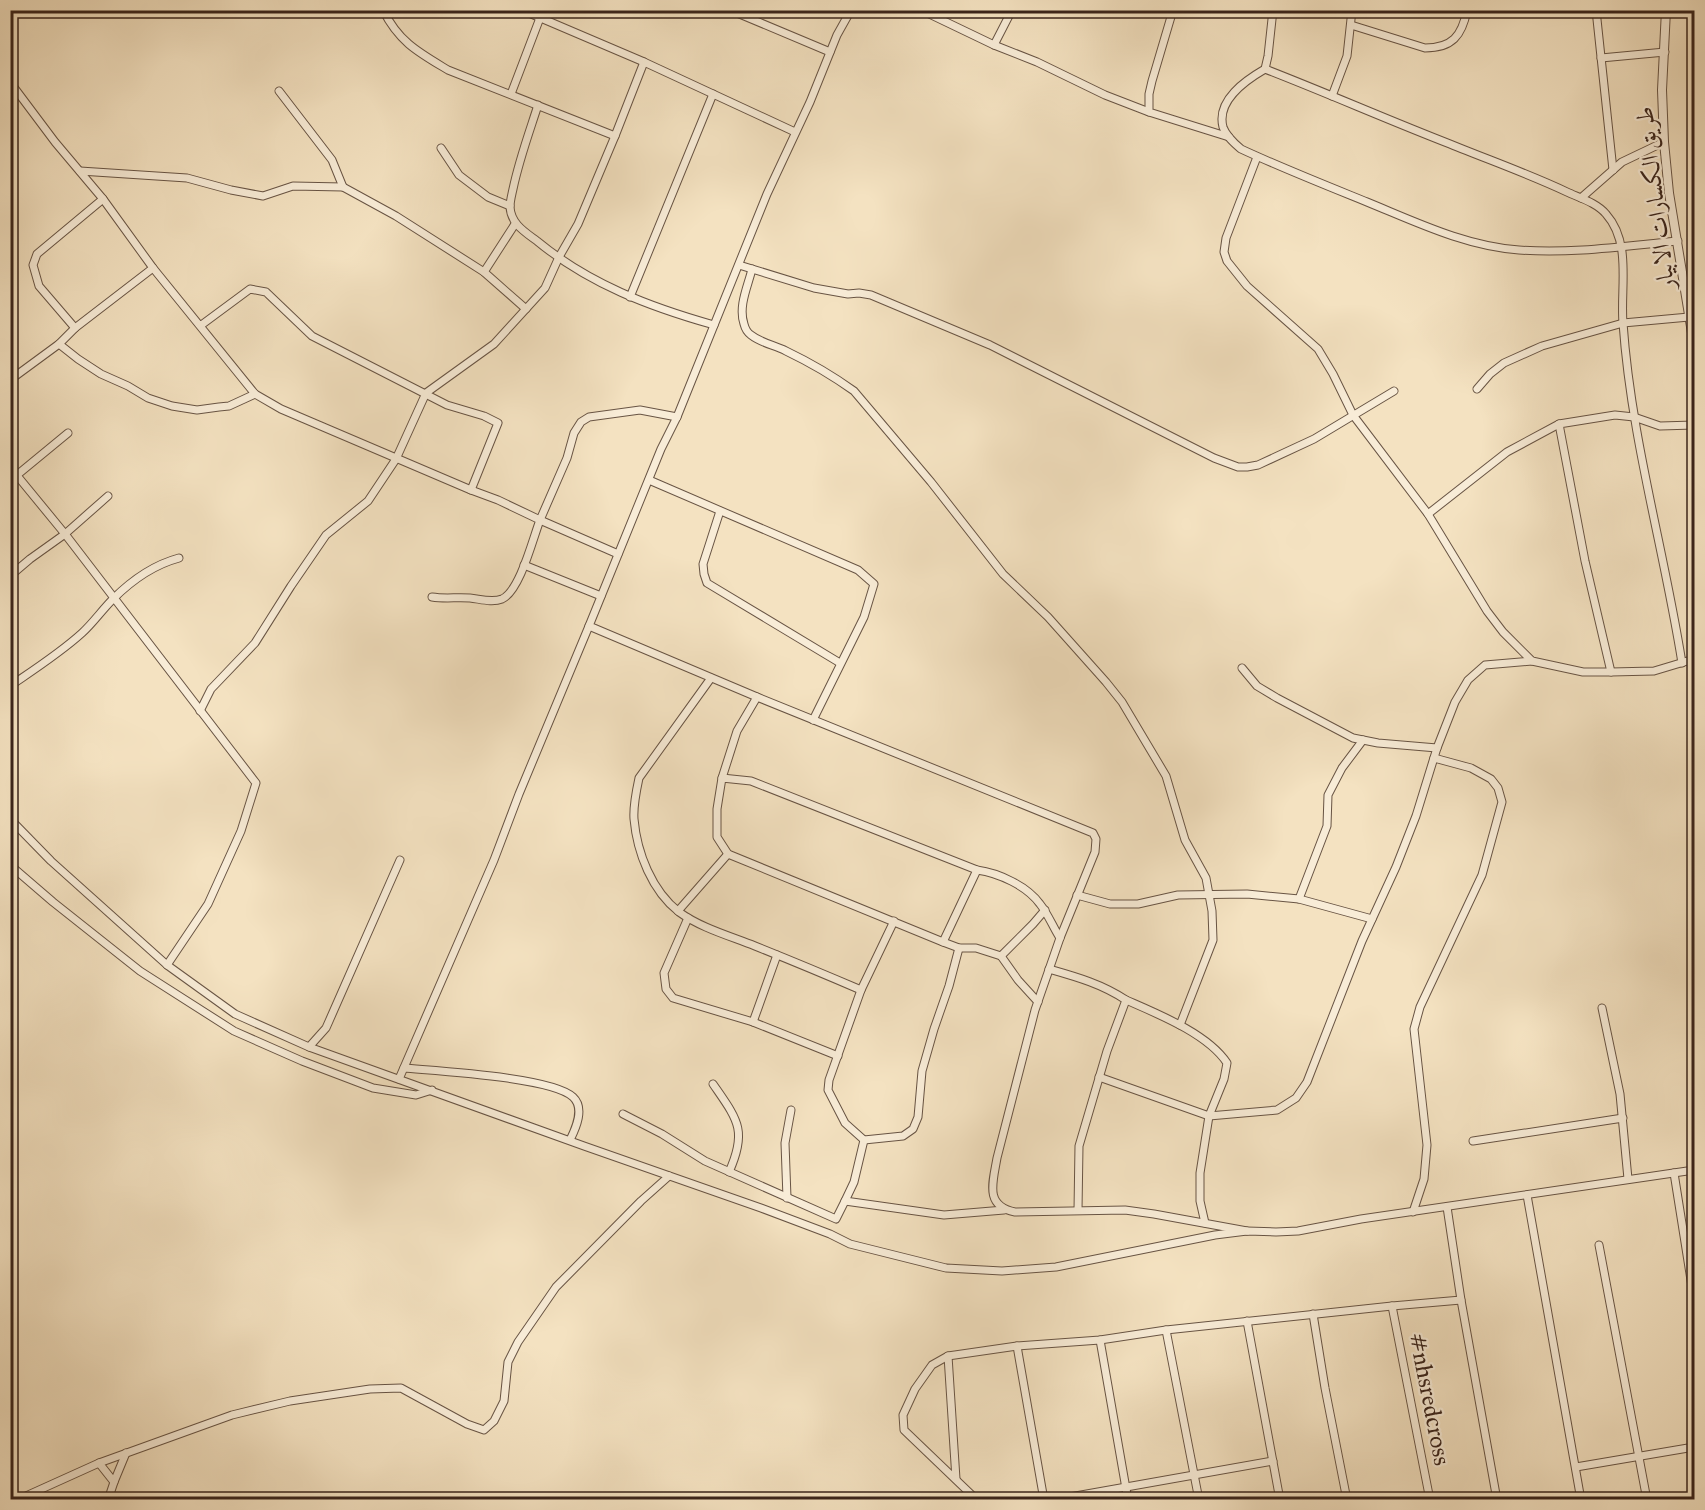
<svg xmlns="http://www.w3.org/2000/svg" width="1705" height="1510" font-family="'IM FELL Great Primer',Amiri,serif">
  <rect width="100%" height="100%" fill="#f4e2c1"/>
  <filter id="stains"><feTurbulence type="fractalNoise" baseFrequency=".00333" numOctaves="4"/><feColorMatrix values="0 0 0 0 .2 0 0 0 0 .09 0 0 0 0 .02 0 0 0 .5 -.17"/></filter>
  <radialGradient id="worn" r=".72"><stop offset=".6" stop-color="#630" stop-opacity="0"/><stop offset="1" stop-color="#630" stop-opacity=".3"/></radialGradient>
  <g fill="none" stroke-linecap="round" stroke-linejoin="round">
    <!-- minor casing -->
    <g stroke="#685444" stroke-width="9">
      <g id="minor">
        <path d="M383,10C399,42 418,52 448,70L615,136"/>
        <path d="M522,10L644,62L795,132"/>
        <path d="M730,10L830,52"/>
        <path d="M851,10L837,35L810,102L767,194L677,417L661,449L589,626L757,697L1093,833L1096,839L1095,852L1060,938L1035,1010L997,1158C993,1182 984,1206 1015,1212L1125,1210L1154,1214L1247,1231"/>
        <path d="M921,10L994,45L1037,62L1105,95L1149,112"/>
        <path d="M1173,10L1152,81L1149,94V112L1229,137"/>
        <path d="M1273,10L1268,56L1265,69C1246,80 1216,100 1223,127C1226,136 1234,143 1241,149C1282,168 1325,185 1367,202C1416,222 1465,246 1519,250C1572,254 1625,246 1678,241"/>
        <path d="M1596,10L1613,170"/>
        <path d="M1351,25L1425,48C1452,48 1462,36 1467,10"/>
        <path d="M994,45L1012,10"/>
        <path d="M1601,58L1665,52"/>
        <path d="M1265,69C1327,93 1388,120 1450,144C1489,160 1529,174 1567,192C1580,198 1597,203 1606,214C1632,243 1620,288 1623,323C1631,438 1664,549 1682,663"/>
        <path d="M10,82L55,142L103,199L153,268L255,394L281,409L471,490L498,423L484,416L447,405L312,336L266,292L250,289L200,326"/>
        <path d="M279,91L332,160L343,187"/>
        <path d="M511,94L543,10"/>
        <path d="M1332,96L1347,56L1352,10"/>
        <path d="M538,105C529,133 519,160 513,189C512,194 510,201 510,207C511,224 525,232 537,241C589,284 650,307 714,325"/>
        <path d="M441,148L459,175L488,197L510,206"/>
        <path d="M1257,157L1226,238L1224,252L1227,261L1247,286L1318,349L1333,374L1353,415L1428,514L1487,611L1503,632L1532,661L1583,672H1611L1654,671L1694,659"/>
        <path d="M80,171L187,178L231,190L263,196L293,186L343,187L396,216L484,272L526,309"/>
        <path d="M1581,198L1622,162L1664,142"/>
        <path d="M739,265L814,288L848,294L859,293L871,295L990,345L1214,458L1238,467H1247L1258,465L1314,439L1394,391"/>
        <path d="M752,269C748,286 738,306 744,324C745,328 748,333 751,335C761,343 774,345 786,351C809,362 833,376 854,391L931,482L1003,574L1048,617L1106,682L1122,702L1166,776L1185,840L1206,878L1212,911L1213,940L1180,1025"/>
        <path d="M484,272L515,224"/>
        <path d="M630,297L713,94"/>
        <path d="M75,328L39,286L33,265L37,254L103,199"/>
        <path d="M59,344L78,359L101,374L128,386L148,398L172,406L197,410L219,407L229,406L255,394"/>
        <path d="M10,380L59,344L75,328L153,268"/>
        <path d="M1477,389L1490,374L1504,363L1542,346L1623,323L1689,317"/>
        <path d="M10,467L65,534L256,783L241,831L208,904L167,965"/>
        <path d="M17,475L68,433"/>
        <path d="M649,480L858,570L874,584L864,617L813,720"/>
        <path d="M720,511L703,564L704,574L707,583L840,663"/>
        <path d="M1428,514L1507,452L1559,424"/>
        <path d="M618,554L540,520L567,458L574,433L581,422L589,417L640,410L677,417"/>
        <path d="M524,565L601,596"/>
        <path d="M10,576L30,559L65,534L108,496"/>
        <path d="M432,597C445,599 457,597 470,598C480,599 492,603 502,599C520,591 533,538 540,520L498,500L471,490"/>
        <path d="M1242,668L1257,686L1277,698L1353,738L1378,743L1437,748"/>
        <path d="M1611,672L1585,561L1559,424L1615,415L1634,417L1660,426L1694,425"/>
        <path d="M711,678L639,778C636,792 633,806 634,819C637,853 652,891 679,912C701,928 730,936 755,946C790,960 826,975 861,990"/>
        <path d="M10,686C35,669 60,653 82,633C93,623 102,610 113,599C132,580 153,565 179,558"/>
        <path d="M200,711L211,689L255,643L291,586L326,535L368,501L396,459L426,393L494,344L545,288L559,257L578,224L615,136L644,62"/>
        <path d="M722,778L737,731L757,697"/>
        <path d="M10,819L51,861L167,965L235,1014L309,1047L584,1146L761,1208L830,1234L850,1244L946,1268L1002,1271L1056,1267L1215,1235L1247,1231L1276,1232L1298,1231L1361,1219L1694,1170"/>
        <path d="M10,865L53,902L140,971L234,1031L302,1061L373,1088L416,1095L432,1090"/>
        <path d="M1077,895L1110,904H1138L1178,895L1247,894L1299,899L1372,919"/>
        <path d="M1299,899L1327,826L1328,795L1342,768L1363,740"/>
        <path d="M678,911L728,854"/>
        <path d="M688,918L664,973L666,989L673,998L753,1022L838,1056"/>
        <path d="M894,921L861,990L829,1080L828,1090L845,1123L864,1140L854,1182L845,1201L944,1215L1004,1210"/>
        <path d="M943,942L977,870"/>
        <path d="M1001,956L1033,924L1045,910"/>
        <path d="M1049,969C1077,977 1102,984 1126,1000L1107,1051L1079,1146L1078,1210"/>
        <path d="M1126,1000C1158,1014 1208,1034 1227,1063L1224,1079L1209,1116L1200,1173V1201L1205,1223"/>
        <path d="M1038,1002L1018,980L1001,956L976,948H959L943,942L728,854L717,837V809L722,778L751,781L977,870C999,873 1027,886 1040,904C1048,914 1053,927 1060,938"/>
        <path d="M1602,1008L1620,1094L1628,1179"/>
        <path d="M753,1022L777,955"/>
        <path d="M309,1047L326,1028L400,860"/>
        <path d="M404,1068C436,1071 552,1077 573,1097C585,1108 576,1128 570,1140"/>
        <path d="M1099,1077L1209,1116L1277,1110L1296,1098L1307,1082L1362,941L1396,867L1416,816L1437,748L1455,702L1468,680L1485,665L1532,661"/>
        <path d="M399,1079L494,860L519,794L589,626"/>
        <path d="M713,1084C737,1119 748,1130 729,1172"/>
        <path d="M623,1114L662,1134L705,1161L836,1219L845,1201"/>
        <path d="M864,1140L903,1136L913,1129L918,1117L922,1071L934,1029L949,986L959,948"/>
        <path d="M1473,1141L1623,1118"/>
        <path d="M1674,1173L1694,1299"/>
        <path d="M1527,1195L1581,1500"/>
        <path d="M787,1198L785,1143L791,1110"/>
        <path d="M1413,1212L1424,1179L1427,1145L1414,1029L1420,1007L1482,875L1502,802L1498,788L1491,779L1471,768L1434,758"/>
        <path d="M1599,1245L1647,1500"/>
        <path d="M1461,1300L1497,1500"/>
        <path d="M1392,1306L1430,1500"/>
        <path d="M1313,1314L1325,1388L1347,1500"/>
        <path d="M1247,1321L1280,1500"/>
        <path d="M1166,1330L1199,1500"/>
        <path d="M1100,1340L1128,1500"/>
        <path d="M1017,1346L1044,1500"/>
        <path d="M948,1356L956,1479"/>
        <path d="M99,1463L114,1482L126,1453"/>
        <path d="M1576,1467L1694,1447"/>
        <path d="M17,1500L99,1463L232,1415L290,1401L370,1389L401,1388L467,1424L484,1430L494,1421L504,1401L508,1362L518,1342L556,1287L641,1201L669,1176"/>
        <path d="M108,1500L114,1482"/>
        <path d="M977,1500L904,1430L903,1415L915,1389L932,1365L948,1356L1017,1346L1100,1340L1166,1330L1392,1306L1461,1300L1447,1207"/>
        <path d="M1053,1500L1273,1461"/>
      </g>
    </g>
    <!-- tertiary casing -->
    <g stroke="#685444" stroke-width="10">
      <path id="tertiary" d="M1666,10L1662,90L1664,142L1669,193L1694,345"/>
    </g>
    <!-- minor -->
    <use href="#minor" stroke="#f8ecd7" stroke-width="7"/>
    <!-- tertiary -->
    <use href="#tertiary" stroke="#f8ecd7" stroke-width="8"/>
  </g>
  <g text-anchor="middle" stroke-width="4.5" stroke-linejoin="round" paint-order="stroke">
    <!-- street labels -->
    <g font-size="24" fill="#3a241b" stroke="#f8ecd7">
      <text transform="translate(1655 198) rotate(-97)" y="8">طريق الكسارات الابيار</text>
      <text transform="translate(1430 1399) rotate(79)" y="8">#nhsredcross</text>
    </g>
  </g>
  <!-- margin -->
  <rect width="1705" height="1510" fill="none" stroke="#f4e2c1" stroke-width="36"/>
  <rect x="12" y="12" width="1681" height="1486" fill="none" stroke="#3a241b" stroke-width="3"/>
  <rect x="18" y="18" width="1669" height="1474" fill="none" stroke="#3a241b" stroke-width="1.5"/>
  <rect width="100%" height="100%" filter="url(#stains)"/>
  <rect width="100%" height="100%" fill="url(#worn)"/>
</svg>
